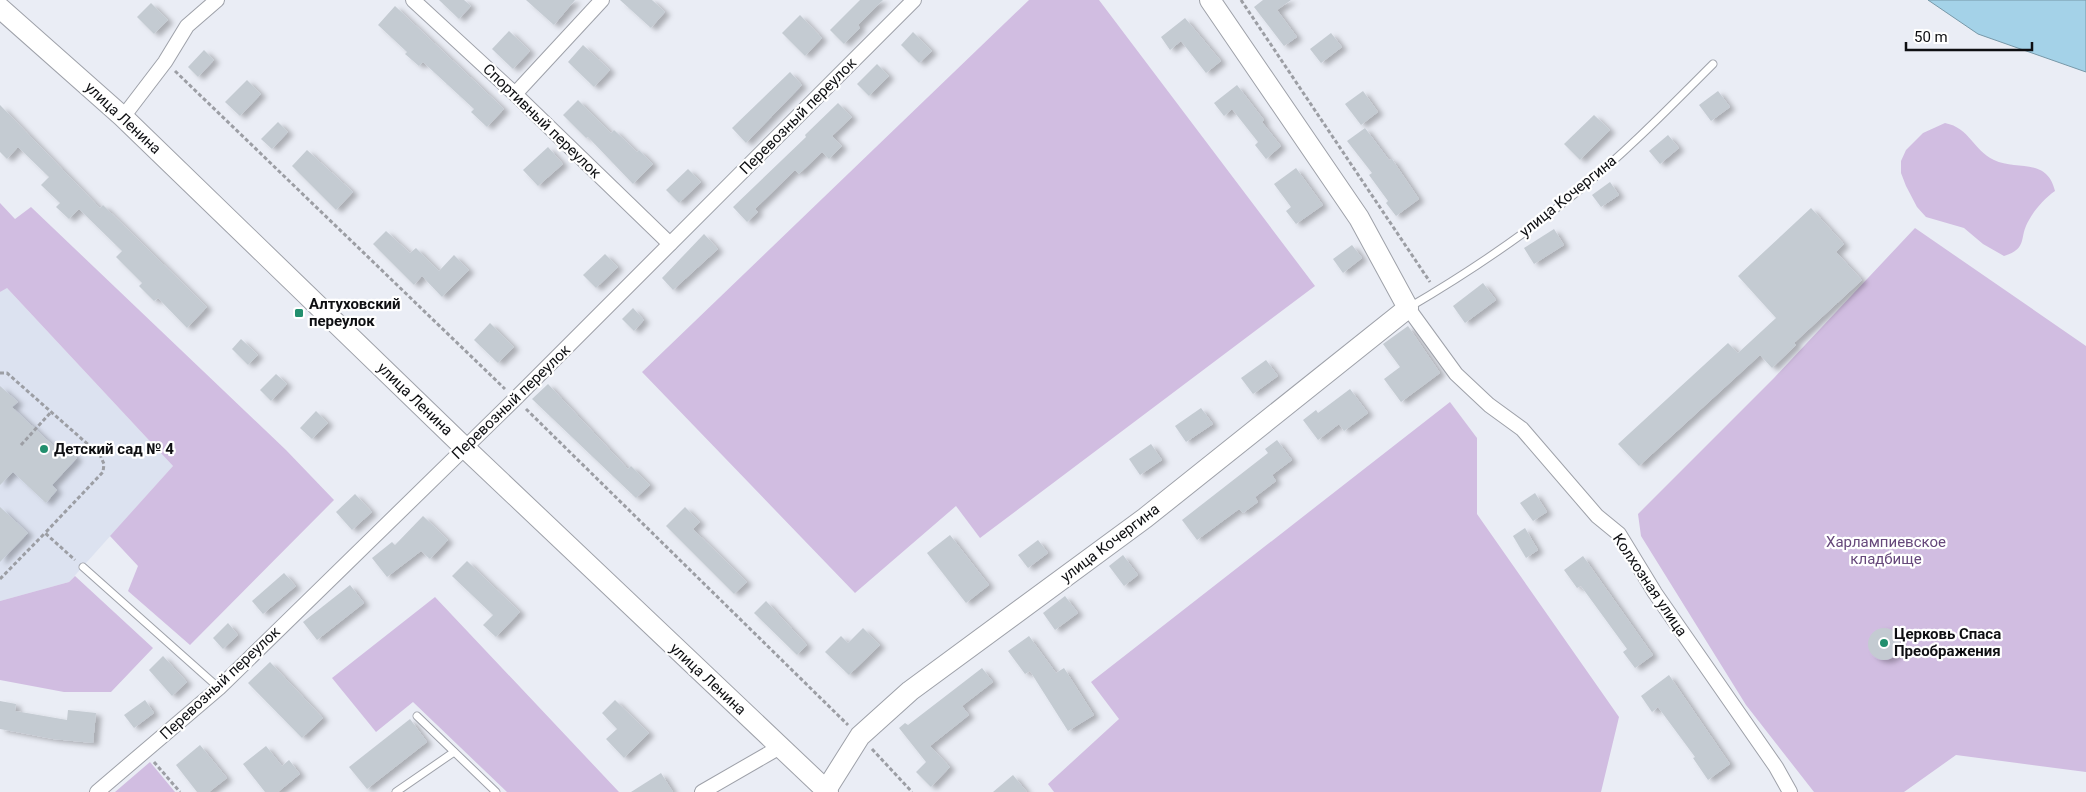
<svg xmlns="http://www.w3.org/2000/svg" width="2086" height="792" font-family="Roboto,sans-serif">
  <defs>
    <filter id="shadow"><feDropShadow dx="5.5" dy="3" stdDeviation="2.5" flood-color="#0004"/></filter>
  </defs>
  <rect width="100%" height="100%" fill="#eaedf5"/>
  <!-- built -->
  <path fill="#dce2f0" d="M6,287L173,466L69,582L0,601V292Z"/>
  <!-- green -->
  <g fill="#d1bde1">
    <path d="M1029,0H1099L1315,286L980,538L956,506L855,593L642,372Z"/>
    <path d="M1945,123C1970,128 1973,150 1994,160C2016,171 2047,157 2055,191C2045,198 2035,209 2029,220C2018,238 2029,248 2004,256L1983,244L1964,228L1926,217L1917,207L1906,186L1901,173V161L1906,150L1923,133Z"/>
    <path d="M0,203L15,219L31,207L286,450L334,500L190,645L128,591L138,566L110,536L173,466L7,288L0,292Z"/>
    <path d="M1915,228L2086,346V772L1956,755L1904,792H1814L1746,705L1641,536L1638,514L1774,378Z"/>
    <path d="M1450,402L1477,438V514L1619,717L1601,792H1054L1048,784L1119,719L1091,682Z"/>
    <path d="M75,576L153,648L111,692H64L0,680V601L69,582Z"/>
    <path d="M435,597L619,792H507L413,702L376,732L332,678Z"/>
    <path d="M150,762L175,792H115Z"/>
  </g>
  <!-- water -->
  <path fill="#a4d2e8" stroke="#7798a8" d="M1928,0H2086V72L1978,34Z"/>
  <!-- building -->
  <g fill="#c4cbd2" filter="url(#shadow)">
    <path d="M439,0H464L471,6L459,19Z"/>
    <path d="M526,0H575L554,25Z"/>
    <path d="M620,0H652L665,12L651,28Z"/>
    <path d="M860,0H883L858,25L860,28L844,44L830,30Z"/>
    <path d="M1263,0H1291L1277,10L1297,37L1284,46L1254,7Z"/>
    <path d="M151,3L168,20L154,34L137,17Z"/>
    <path d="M395,6L504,109L487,127L471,112L474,109L423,62L419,66L405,54L407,52L378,25Z"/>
    <path d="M800,15L822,38L805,56L782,33Z"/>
    <path d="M1185,18L1221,61L1206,73L1181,41L1170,50L1161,37Z"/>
    <path d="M509,31L530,51L513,69L492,49Z"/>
    <path d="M913,32L932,51L919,63L901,45Z"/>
    <path d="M1331,33L1342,47L1321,63L1310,49Z"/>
    <path d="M583,45L610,70L594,87L568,62Z"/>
    <path d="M204,50L214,60L198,77L188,67Z"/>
    <path d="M877,64L889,76L869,96L857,84Z"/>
    <path d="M790,72L802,85L746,143L732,128Z"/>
    <path d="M247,80L261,94L240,116L225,102Z"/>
    <path d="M1237,85L1264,120L1262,122L1281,146L1266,159L1255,145L1258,142L1232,109L1224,116L1214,103Z"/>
    <path d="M1363,91L1378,112L1361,125L1345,104Z"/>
    <path d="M1718,91L1730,107L1711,121L1699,105Z"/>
    <path d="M578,100L611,133L614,130L637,152L639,150L653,164L633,184L588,137L586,138L563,115Z"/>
    <path d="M838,103L852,117L832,136L842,146L829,159L822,152L799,174L795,170L755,209L758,212L747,222L733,207L806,137L805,135Z"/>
    <path d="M0,105L100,208L103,205L207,307L187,328L158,298L154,301L139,286L142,283L116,257L122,251L79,209L69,219L56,207L60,203L41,185L49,177L18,147L7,159L0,152Z"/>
    <path d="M1594,115L1610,130L1580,160L1564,144Z"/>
    <path d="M278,122L288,132L272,149L261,139Z"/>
    <path d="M1365,128L1389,160L1392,159L1419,199L1396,216L1386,203L1388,201L1369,175L1372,173L1347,141Z"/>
    <path d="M1668,135L1679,148L1660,164L1649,151Z"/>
    <path d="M548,147L563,164L538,186L523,170Z"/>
    <path d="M307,150L353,192L336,210L292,166Z"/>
    <path d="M1296,168L1323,205L1296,224L1286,211L1291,207L1274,184Z"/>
    <path d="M688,169L701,182L679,203L666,190Z"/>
    <path d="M1610,182L1619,195L1601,207L1592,195Z"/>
    <path d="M1811,208L1844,244L1836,252L1862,280L1794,343L1796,345L1772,368L1760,355L1639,466L1618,444L1728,343L1738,353L1776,318L1738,276Z"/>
    <path d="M1554,229L1564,245L1534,264L1524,248Z"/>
    <path d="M386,231L410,253L416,248L439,271L454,255L469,270L442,297L422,276L414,285L373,244Z"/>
    <path d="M704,234L718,249L673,290L662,278Z"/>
    <path d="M1352,245L1362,258L1343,273L1333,259Z"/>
    <path d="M605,254L618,267L596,288L583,275Z"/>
    <path d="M1483,283L1496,300L1465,323L1453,306Z"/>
    <path d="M633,308L644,320L634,331L622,319Z"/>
    <path d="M490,323L514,347L498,363L474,340Z"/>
    <path d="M1408,326L1440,373L1401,402L1384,379L1400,367L1383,344Z"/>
    <path d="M241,339L258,355L248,365L232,349Z"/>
    <path d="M1266,360L1278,376L1253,394L1241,378Z"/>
    <path d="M276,374L287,384L271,401L260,390Z"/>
    <path d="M548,384L628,469L631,466L650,485L636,498L532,399Z"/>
    <path d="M0,386L18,402L12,407L29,423L60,452L65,446L77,458L52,485L57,490L46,503L13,472L0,485Z"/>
    <path d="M1350,389L1368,413L1344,431L1339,424L1318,440L1303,420L1316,410L1318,413Z"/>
    <path d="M1201,408L1213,424L1186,442L1175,426Z"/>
    <path d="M316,411L328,423L312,439L300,428Z"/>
    <path d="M1277,440L1292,460L1272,475L1276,481L1255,497L1258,502L1243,513L1239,509L1197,540L1182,520L1268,453L1265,449Z"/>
    <path d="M1151,444L1162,460L1140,475L1129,459Z"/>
    <path d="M1535,493L1547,512L1533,521L1520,503Z"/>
    <path d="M355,494L372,512L352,530L336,512Z"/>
    <path d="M0,507L28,533L0,562Z"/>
    <path d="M685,507L700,522L693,529L747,582L734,594L666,526Z"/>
    <path d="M423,516L448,540L430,559L421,551L387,577L372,558L392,542L395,545Z"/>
    <path d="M1525,528L1538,550L1526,558L1513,536Z"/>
    <path d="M950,535L989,585L966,603L927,553Z"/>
    <path d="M1038,540L1048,553L1028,568L1018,555Z"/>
    <path d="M1123,555L1138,575L1124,586L1109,566Z"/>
    <path d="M1583,556L1653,655L1635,668L1623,652L1627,649L1581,586L1577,588L1564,570Z"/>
    <path d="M467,561L520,612L496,637L483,625L493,615L452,576Z"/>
    <path d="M284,573L296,586L263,614L252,601Z"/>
    <path d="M350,585L364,603L317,640L303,622Z"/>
    <path d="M1065,596L1078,613L1055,630L1043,613Z"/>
    <path d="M766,601L807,645L797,655L754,613Z"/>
    <path d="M228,623L238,635L223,649L213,638Z"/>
    <circle cx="1884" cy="644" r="16"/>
    <path d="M863,628L880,645L849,675L825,652L841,636L848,643Z"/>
    <path d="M1029,636L1056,673L1064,668L1094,715L1068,731L1030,671L1025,674L1008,651Z"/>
    <path d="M163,656L187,682L172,696L149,670Z"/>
    <path d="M270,662L323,718L302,738L248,683Z"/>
    <path d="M982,668L993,682L962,706L969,715L930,746L950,767L931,787L916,772L926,762L899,728L905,723L908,725Z"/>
    <path d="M1669,675L1730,764L1708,780L1693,758L1695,757L1658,707L1652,712L1641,696Z"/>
    <path d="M145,700L154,713L134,728L124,715Z"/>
    <path d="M615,700L649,733L624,758L606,739L617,729L602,713Z"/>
    <path d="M0,701L16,704L15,711L67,720L68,710L96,713L93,743L53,739L0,729Z"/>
    <path d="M410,719L427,742L367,789L349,767Z"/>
    <path d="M200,745L227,778L209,792H197L176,765Z"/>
    <path d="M266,746L282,766L289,760L300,774L278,792H265L243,764Z"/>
    <path d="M661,773L673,792H631Z"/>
    <path d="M1013,775L1027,792H993Z"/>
  </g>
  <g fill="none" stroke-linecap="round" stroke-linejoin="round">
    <!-- lane casing -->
    <g stroke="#9ea1a9" stroke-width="9">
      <g id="lane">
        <path d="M1408,308C1468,273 1524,235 1577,192C1625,153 1669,108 1713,64"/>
        <path d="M83,567L219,688"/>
        <path d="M417,716L496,792"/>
        <path d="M396,792L454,752"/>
      </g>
    </g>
    <!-- street casing -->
    <g stroke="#9ea1a9" stroke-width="16">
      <g id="street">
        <path d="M413,0L515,94L670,244"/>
        <path d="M515,94L602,0"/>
        <path d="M123,117L165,62L187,26L217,0"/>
        <path d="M1408,308L1456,374L1489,405L1522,429L1597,516L1619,534L1655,593L1776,767L1790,792"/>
        <path d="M97,792L219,688L515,399L914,0"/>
        <path d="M702,792L780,747"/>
      </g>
    </g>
    <!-- secondary casing -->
    <g stroke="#9ea1a9" stroke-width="22">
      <g id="secondary">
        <path d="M0,8L123,117L464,447L828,792"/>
        <path d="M826,790L860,736L910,691L1145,518L1408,308L1359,218L1210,0"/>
      </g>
    </g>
    <!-- path -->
    <g stroke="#9c9ea4" stroke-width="3" stroke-dasharray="4 2.5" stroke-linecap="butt">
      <path d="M1241,0L1430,282"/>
      <path d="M175,71L505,389"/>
      <path d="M0,373H7L100,455L104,464L103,472L45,533"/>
      <path d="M526,409L848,725"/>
      <path d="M21,445L51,412"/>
      <path d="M0,579L45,533L75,560"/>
      <path d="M872,749L912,792"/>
      <path d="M154,762L180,792"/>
    </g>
    <!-- lane -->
    <use href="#lane" stroke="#fff" stroke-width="7"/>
    <!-- street -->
    <use href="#street" stroke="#fff" stroke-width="14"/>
    <!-- secondary -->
    <use href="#secondary" stroke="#fff" stroke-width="20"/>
  </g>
  <!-- markers -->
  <g fill="#228f6e" stroke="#fff" stroke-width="2">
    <rect x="294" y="308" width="10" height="10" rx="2.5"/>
    <circle cx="44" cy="449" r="5"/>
    <circle cx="1884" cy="643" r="5"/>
  </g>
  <g text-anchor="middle" stroke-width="4.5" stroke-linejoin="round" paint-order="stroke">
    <!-- street labels -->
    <g font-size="15" fill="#0e0f12" stroke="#fff">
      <text transform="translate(798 116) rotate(-45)" y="5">Перевозный переулок</text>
      <text transform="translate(123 118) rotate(43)" y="5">улица Ленина</text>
      <text transform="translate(542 121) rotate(44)" y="5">Спортивный переулок</text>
      <text transform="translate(1568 196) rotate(-39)" y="5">улица Кочергина</text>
      <text transform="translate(415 399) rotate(44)" y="5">улица Ленина</text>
      <text transform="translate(511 402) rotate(-44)" y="5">Перевозный переулок</text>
      <text transform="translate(1110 543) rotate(-37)" y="5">улица Кочергина</text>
      <text transform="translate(1650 585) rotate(56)" y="5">Колхозная улица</text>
      <text transform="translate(708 679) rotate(43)" y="5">улица Ленина</text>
      <text transform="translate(220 683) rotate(-43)" y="5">Перевозный переулок</text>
    </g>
    <!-- poi labels -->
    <g font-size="15" font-weight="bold" fill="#0e0f12" stroke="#fff" text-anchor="start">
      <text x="309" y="309">Алтуховский<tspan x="309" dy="17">переулок</tspan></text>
      <text x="54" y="454">Детский сад № 4</text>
      <text x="1894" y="639">Церковь Спаса<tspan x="1894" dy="17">Преображения</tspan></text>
    </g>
    <!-- park labels -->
    <g font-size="15" fill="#66487b" stroke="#fff">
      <text x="1886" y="547">Харлампиевское<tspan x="1886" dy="17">кладбище</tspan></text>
    </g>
  </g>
  <!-- scale -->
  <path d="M1906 42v8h126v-8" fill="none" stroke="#0e0f12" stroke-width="2.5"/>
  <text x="1914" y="42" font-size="15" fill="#0e0f12" stroke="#ffffff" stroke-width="4" paint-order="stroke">50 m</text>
</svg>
